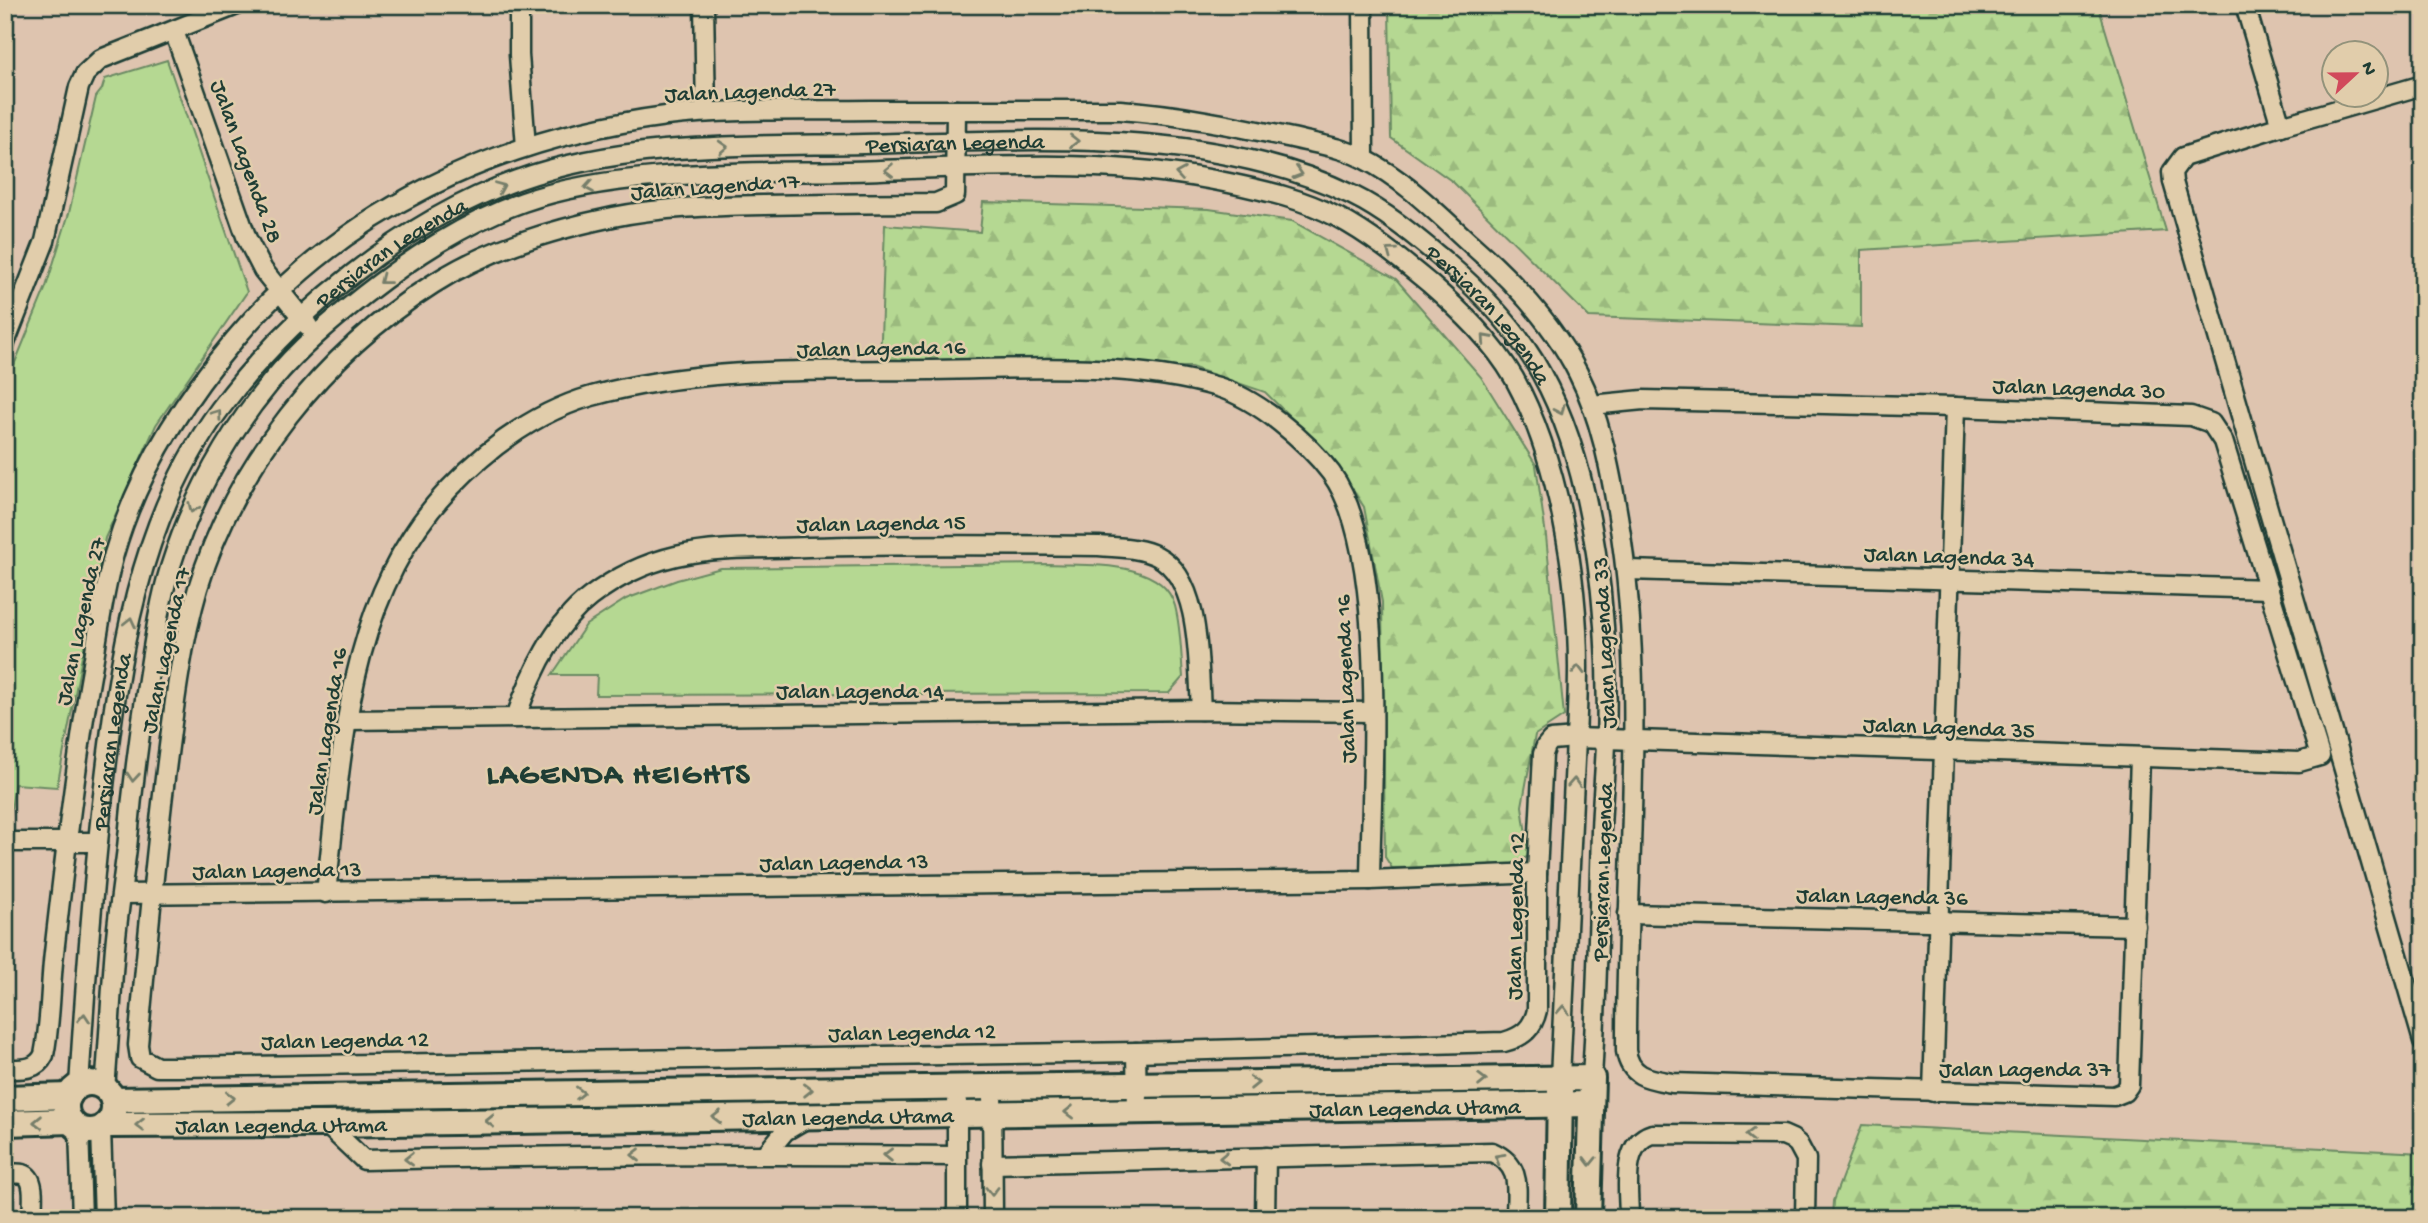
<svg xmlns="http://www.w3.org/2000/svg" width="2428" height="1223" font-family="'Gochi Hand',sans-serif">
  <defs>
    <pattern id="forest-firs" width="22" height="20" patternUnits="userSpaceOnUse" patternTransform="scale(1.75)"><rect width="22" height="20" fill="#b5d892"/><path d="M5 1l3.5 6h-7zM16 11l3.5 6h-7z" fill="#9bba7e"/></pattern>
  </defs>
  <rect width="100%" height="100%" fill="#dec4af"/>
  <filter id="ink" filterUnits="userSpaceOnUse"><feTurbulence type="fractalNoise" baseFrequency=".0143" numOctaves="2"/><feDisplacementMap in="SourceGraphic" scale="14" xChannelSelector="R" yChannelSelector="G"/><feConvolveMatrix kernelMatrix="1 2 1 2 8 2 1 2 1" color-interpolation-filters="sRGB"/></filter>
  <g filter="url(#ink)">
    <!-- green -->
    <g fill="#b5d892" stroke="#6a8a63" stroke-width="2">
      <path d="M167,60L247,292L156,425L105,538L57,787L15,784L8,830H5V387L46,287L69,213L96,97L102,89L105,79Z"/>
      <path d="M1050,564C1088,566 1162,559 1175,606C1181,629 1181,654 1183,677L1169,693L596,695L597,675H552L586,625L626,599L677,580L721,568Z"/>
    </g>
    <!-- forest -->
    <g fill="url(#forest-firs)" stroke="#6a8a63" stroke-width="2">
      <path d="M1389,5H2098L2166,231L1861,250V327L1589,317L1453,182L1391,138Z"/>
      <path d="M983,202L1209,209L1292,221L1396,279L1481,377L1536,465L1546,536L1564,716L1535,735L1522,806L1529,856L1510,865L1392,868L1385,857L1382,602L1364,507L1330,456L1265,392L1191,367L880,366L885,225L980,232Z"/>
      <path d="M1862,1125L2423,1153V1218H1832L1833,1201Z"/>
    </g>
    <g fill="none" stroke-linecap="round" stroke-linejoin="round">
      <!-- street casing -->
      <g stroke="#1f3d34" stroke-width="23">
        <g id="street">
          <path d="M519,5V55L526,147"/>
          <path d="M704,5L706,112"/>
          <path d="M1363,5L1364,158"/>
          <path d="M2245,5L2281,126"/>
          <path d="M174,31L247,239L263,270L308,326"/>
          <path d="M2423,85L2281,126L2183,157L2172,172L2173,182L2423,1041"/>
          <path d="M956,110L955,195L936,203C878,203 821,204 764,205C713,206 662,207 613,217C551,230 487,249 433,284C324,353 235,465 198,588C180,650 173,715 165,778C154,867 146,956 138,1045L140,1058L157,1067H176L1136,1052L1504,1042C1523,1037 1533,1028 1537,1010V873L1543,754L1546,746L1551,740L1576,738L2299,762L2320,756L2223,441L2211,423L2191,416L1955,407L1643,400L1592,405"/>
          <path d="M5,343L45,241L79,87L85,74L101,59L237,5"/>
          <path d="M1628,570L2269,589"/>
          <path d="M516,717C531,674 553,625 590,597C615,578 646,563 676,556C719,546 764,549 808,547C905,544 1002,545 1099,546C1119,548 1139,547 1157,556C1202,579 1198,666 1201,710"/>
          <path d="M348,720L1201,710L1372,712"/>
          <path d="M5,842H98"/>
          <path d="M326,893C342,753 347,595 450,488C489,447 536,412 592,396C701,366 819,371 931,370C1024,369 1128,361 1218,387C1257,399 1306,440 1331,473C1389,551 1371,781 1370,880"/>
          <path d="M122,894L1370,880L1537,873"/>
          <path d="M1628,914L2135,926"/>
          <path d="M1136,1052L1137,1110"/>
          <path d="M5,1069C21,1069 36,1071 44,1055C51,1021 50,986 54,953C65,856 76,759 93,664C99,627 104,590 114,554C137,474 181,403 235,339C344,209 499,138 666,116C734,108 803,111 871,110C954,110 1037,110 1120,110C1178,114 1235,126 1292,138C1316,144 1342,147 1364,159C1404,179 1438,214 1471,244C1512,280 1553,323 1578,373C1600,416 1610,468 1618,516C1648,693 1625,873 1626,1051C1630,1077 1649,1079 1672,1083L2114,1096L2124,1092L2129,1085L2140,757"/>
          <path id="s1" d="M79,1086C85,989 92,892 103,795C118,662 138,519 220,409C290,314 405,220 517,180C627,141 748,146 863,144C1022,141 1206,124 1352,195C1387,212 1417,238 1447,263C1483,294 1518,331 1541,373C1597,474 1610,628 1606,743C1605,772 1602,801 1601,830C1599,913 1597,995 1592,1078"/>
          <path d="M992,1087L993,1218"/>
          <path d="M105,1089C109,1042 111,994 115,947C118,914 123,881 127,848C132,792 139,736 148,679C154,642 159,604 170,568C191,501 226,436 271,382C299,348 330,322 364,295C413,257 464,223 523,202C618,169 746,173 847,171C972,168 1106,156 1229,183C1267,191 1303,199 1337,217C1371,235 1400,259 1429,283C1461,311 1493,342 1514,378C1558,458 1578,576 1578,667C1578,719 1574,771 1572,823C1568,908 1564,993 1560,1078"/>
          <path d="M1933,1092L1955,407"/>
          <path d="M957,1102V1218"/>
          <path d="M326,1124L364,1160C562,1155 759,1154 956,1156"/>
          <path d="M79,1129L82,1218"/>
          <path d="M101,1129L104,1218"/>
          <path d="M766,1154L785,1131L809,1117"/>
          <path d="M992,1164L1492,1152C1523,1166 1516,1189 1516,1218"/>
          <path d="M5,1174C11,1174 18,1173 23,1174C37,1178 32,1207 32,1218"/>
          <path d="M1265,1218L1266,1157"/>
          <path d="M1629,1218C1629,1191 1620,1144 1652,1134L1783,1135L1792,1139L1798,1144L1806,1159L1805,1218"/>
        </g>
      </g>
      <!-- secondary casing -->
      <g stroke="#1f3d34" stroke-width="30">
        <g id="secondary">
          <circle cx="90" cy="1107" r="24"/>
          <path d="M5,1098L69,1096"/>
          <path d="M113,1100L1592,1078L1588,1218"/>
          <path d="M5,1123L71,1121"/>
          <path id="s2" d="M106,1125L326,1124L1591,1104"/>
          <path d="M1558,1218L1560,1090"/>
        </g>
      </g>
      <!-- street -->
      <use href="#street" stroke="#e1cdab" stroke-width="18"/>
      <!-- secondary -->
      <use href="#secondary" stroke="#e1cdab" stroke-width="24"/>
    </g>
    <!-- one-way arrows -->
    <defs><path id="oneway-chevron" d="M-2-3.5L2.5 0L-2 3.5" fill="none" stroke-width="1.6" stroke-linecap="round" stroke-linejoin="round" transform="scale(1.75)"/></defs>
    <g stroke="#767e6a">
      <use href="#oneway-chevron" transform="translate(1074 141)"/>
      <use href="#oneway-chevron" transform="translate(723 147) rotate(-3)"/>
      <use href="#oneway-chevron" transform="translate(889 170) rotate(179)"/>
      <use href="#oneway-chevron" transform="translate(1298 173) rotate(17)"/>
      <use href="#oneway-chevron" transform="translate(1180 174) rotate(-171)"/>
      <use href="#oneway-chevron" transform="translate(500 187) rotate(-23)"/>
      <use href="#oneway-chevron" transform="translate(589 187) rotate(170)"/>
      <use href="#oneway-chevron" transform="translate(1391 252) rotate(-143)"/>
      <use href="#oneway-chevron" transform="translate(384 280) rotate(142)"/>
      <use href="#oneway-chevron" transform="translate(1486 339) rotate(-132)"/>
      <use href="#oneway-chevron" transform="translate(1560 410) rotate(65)"/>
      <use href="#oneway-chevron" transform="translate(217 414) rotate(-54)"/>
      <use href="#oneway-chevron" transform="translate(193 508) rotate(114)"/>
      <use href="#oneway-chevron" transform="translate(130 622) rotate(-77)"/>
      <use href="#oneway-chevron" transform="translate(1578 670) rotate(-89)"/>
      <use href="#oneway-chevron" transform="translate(133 777) rotate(95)"/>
      <use href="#oneway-chevron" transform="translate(1574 783) rotate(-87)"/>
      <use href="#oneway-chevron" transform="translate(1563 1010) rotate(-87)"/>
      <use href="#oneway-chevron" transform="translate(84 1018) rotate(-86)"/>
      <use href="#oneway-chevron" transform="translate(1482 1080) rotate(-1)"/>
      <use href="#oneway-chevron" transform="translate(1254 1083) rotate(-1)"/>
      <use href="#oneway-chevron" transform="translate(808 1090) rotate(-1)"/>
      <use href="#oneway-chevron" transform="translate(580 1093) rotate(-1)"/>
      <use href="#oneway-chevron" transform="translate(230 1098) rotate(-1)"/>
      <use href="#oneway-chevron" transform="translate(1069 1112) rotate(179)"/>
      <use href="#oneway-chevron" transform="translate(717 1117) rotate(179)"/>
      <use href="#oneway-chevron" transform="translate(490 1121) rotate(179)"/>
      <use href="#oneway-chevron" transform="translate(38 1122) rotate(179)"/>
      <use href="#oneway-chevron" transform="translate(140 1125) rotate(180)"/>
      <use href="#oneway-chevron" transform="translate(1750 1135) rotate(-179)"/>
      <use href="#oneway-chevron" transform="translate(636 1155) rotate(180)"/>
      <use href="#oneway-chevron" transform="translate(888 1155) rotate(-179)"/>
      <use href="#oneway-chevron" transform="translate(1224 1158) rotate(178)"/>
      <use href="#oneway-chevron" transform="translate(1499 1158) rotate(-150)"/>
      <use href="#oneway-chevron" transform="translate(409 1159) rotate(179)"/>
      <use href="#oneway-chevron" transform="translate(1590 1161) rotate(91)"/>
      <use href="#oneway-chevron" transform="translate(992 1191) rotate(90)"/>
    </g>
  </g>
  <g text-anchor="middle" stroke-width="5" stroke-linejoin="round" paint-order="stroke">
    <!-- street labels -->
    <g font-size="23" fill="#1f3d34" stroke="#e1cdab">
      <text transform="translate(750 90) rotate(-2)" y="8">Jalan Lagenda 27</text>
      <text dy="8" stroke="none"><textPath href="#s1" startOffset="1522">Persiaran Legenda</textPath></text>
      <text transform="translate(248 161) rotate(70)" y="8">Jalan Lagenda 28</text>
      <text transform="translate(715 185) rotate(-4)" y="8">Jalan Lagenda 17</text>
      <text dy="8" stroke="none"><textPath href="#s1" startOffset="934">Persiaran Legenda</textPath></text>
      <text dy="8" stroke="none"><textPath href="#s1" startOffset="2110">Persiaran Legenda</textPath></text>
      <text transform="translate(881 347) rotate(-1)" y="8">Jalan Lagenda 16</text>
      <text transform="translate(2079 387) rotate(2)" y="8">Jalan Lagenda 30</text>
      <text transform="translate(881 522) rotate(-1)" y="8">Jalan Lagenda 15</text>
      <text transform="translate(1949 555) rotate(2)" y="8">Jalan Lagenda 34</text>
      <text transform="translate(79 621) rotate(-78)" y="8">Jalan Lagenda 27</text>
      <text transform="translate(1603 643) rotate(-93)" y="8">Jalan Lagenda 33</text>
      <text transform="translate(164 650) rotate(-78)" y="8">Jalan Lagenda 17</text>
      <text transform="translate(1344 679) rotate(-92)" y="8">Jalan Lagenda 16</text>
      <text x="860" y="698">Jalan Lagenda 14</text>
      <text transform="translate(1949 726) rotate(2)" y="8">Jalan Lagenda 35</text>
      <text transform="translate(325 731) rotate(-81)" y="8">Jalan Lagenda 16</text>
      <text dy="8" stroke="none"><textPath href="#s1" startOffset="346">Persiaran Legenda</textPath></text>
      <text transform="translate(844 861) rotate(-1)" y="8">Jalan Lagenda 13</text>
      <text transform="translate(277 869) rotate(-1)" y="8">Jalan Lagenda 13</text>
      <text transform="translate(1601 872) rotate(-88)" y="8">Persiaran Legenda</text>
      <text transform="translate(1882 895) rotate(1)" y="8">Jalan Lagenda 36</text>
      <text transform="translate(1514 916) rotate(-89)" y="8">Jalan Legenda 12</text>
      <text transform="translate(912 1031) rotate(-1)" y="8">Jalan Legenda 12</text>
      <text transform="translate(345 1039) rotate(-1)" y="8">Jalan Legenda 12</text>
      <text x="2025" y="1076">Jalan Lagenda 37</text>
      <text dy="8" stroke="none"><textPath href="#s2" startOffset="1309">Jalan Legenda Utama</textPath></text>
      <text dy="8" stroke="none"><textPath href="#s2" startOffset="742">Jalan Legenda Utama</textPath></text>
      <text dy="8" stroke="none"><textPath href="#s2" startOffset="175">Jalan Legenda Utama</textPath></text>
    </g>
    <!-- district labels -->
    <g font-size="30" font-weight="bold" letter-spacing="2" fill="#1f3d34" stroke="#e1cdab">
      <text x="619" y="783">LAGENDA HEIGHTS</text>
    </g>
  </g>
  <!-- margin -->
  <rect width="2428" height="1223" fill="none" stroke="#e1cdab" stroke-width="28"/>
  <rect x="14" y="14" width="2400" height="1195" fill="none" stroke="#1f3d34" stroke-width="2.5" filter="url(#ink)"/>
  <!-- north arrow -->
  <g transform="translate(2355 74) rotate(68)"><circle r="33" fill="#e1cdab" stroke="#93937b" stroke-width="2"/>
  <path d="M0-5L12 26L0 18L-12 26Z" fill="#d1495b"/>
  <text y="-10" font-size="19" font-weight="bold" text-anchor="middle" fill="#1f3d34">N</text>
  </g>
</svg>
